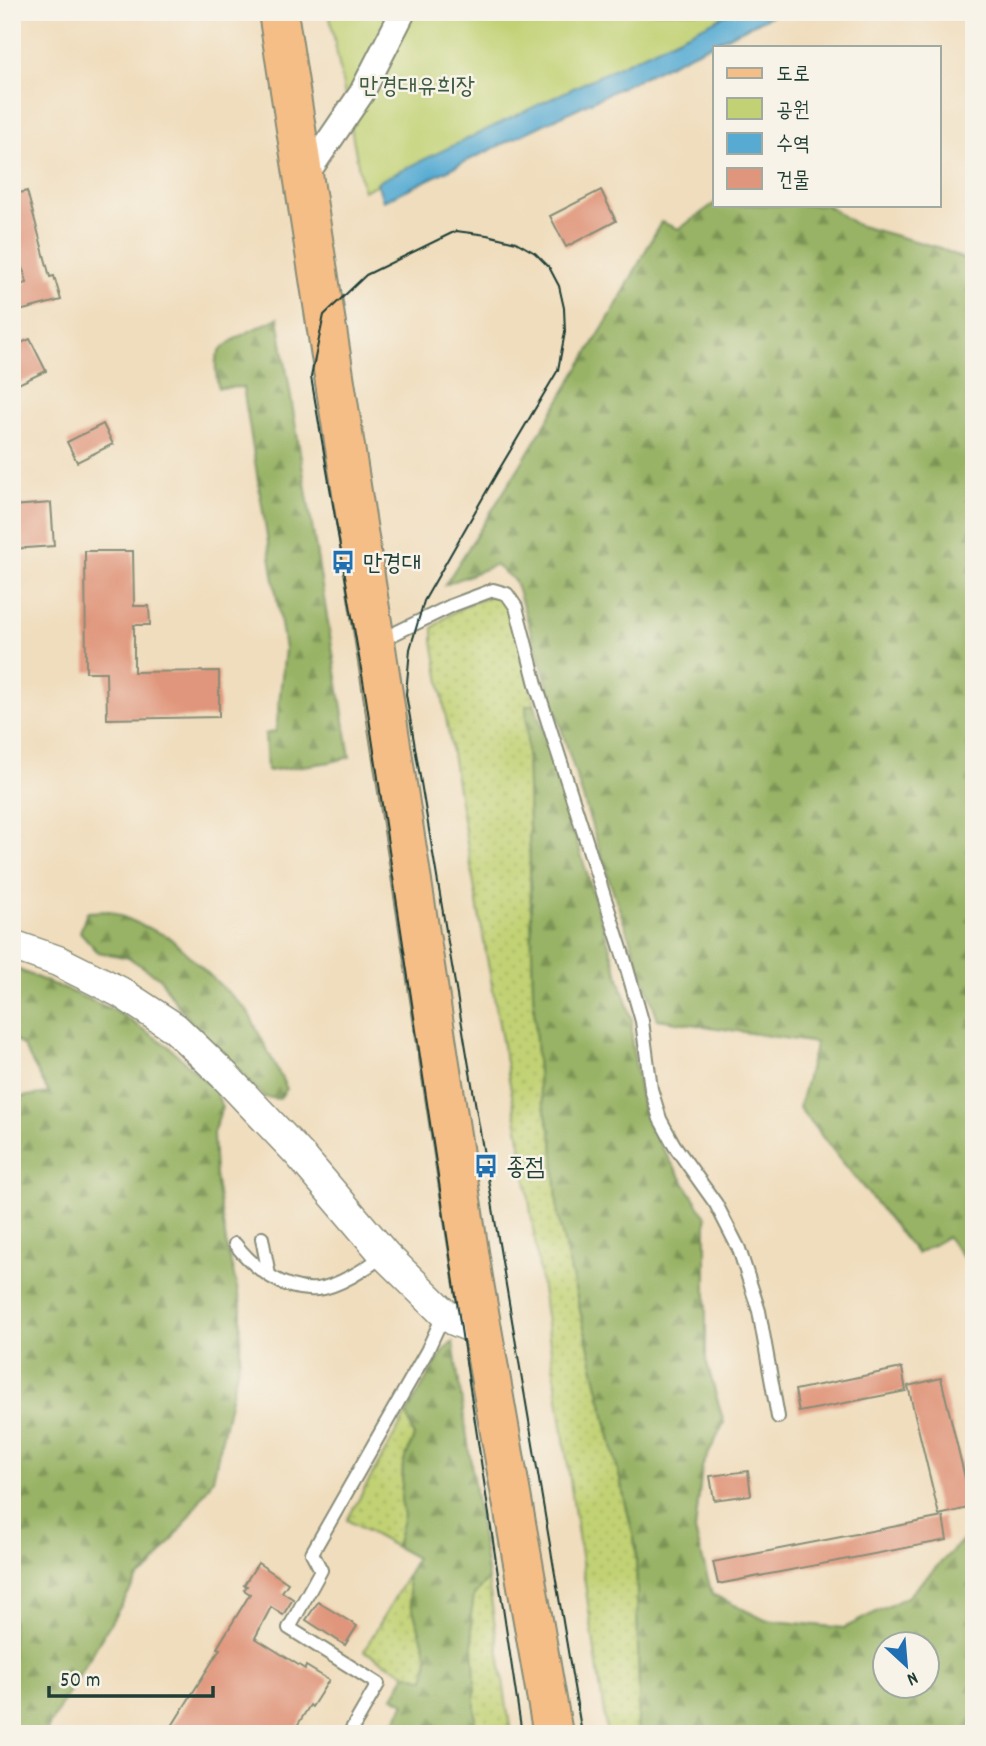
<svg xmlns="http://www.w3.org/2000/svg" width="986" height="1746" font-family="Dekko,'Poor Story',sans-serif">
  <defs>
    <pattern id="grass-dots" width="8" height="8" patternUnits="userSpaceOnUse" patternTransform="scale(1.75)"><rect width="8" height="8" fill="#c1d173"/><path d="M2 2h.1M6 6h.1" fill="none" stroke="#a5b464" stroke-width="1.8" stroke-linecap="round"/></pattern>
    <pattern id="forest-firs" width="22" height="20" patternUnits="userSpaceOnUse" patternTransform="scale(1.75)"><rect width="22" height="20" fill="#98b365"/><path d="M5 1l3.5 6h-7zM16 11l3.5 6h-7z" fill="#7b9354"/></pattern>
  </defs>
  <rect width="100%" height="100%" fill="#f7f3e8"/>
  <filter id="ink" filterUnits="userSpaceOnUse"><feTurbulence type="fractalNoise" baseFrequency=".0143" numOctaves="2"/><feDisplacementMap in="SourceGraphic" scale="14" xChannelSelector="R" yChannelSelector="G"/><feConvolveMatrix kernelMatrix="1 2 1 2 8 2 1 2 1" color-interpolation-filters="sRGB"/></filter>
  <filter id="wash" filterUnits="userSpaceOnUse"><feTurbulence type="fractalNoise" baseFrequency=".00686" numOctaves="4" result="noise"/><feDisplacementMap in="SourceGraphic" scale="28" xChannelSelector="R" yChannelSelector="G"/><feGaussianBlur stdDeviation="1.57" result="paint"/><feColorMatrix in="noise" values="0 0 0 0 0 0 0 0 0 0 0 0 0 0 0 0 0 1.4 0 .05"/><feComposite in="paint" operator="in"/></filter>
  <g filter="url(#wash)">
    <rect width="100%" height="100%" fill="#f0ddbd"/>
    <!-- grass -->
    <g fill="url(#grass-dots)" stroke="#708754" stroke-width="2">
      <path d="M494,595L507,600L512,611L535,705L526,706L533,991L539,1088L553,1141L558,1217L636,1547L639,1698L637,1734H607L521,1145L479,914L433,641V628C452,610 470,603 494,595Z"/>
      <path d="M407,1413L414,1437L403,1464L401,1500L405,1515L396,1547L347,1520Z"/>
      <path d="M407,1576L411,1603L428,1657L425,1679L406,1674L364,1651Z"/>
      <path d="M488,1579L511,1734H475V1678L471,1615L474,1595Z"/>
    </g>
    <!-- forest -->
    <g fill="url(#forest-firs)" stroke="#5c784c" stroke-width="2" fill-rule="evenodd">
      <path d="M715,203V205H826L857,225L940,248L974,264V1271L947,1237L917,1254L799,1108L816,1043L658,1019L607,874L515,581L495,565L445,585L518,469L616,306L661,222L679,229Z"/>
      <path d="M278,318L350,757L331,762L267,771L265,734L276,731L285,649L243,387L218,388C217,380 215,369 216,360C219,341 262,326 278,318Z"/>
      <path d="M526,705H535L632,1020V1045L642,1104L659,1143L706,1217V1360L724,1423L702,1467L695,1531L712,1594L765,1620L844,1628L907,1597L963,1540L974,1537V1734H637L639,1698L636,1547L558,1217L553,1141L539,1088L533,991ZM884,1644H926V1686H884Z"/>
      <path d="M110,911L169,937L247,1010L287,1089L279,1099L264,1097L193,1024L175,1002L160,978L129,958L98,952L80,932L87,912Z"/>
      <path d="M12,967L116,1011L168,1046L216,1091L222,1108L213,1133L215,1175L227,1248L241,1303L240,1357L213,1479L190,1516L151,1568L137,1579L50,1724L45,1734H12V1098L49,1093L23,1046L12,1037Z"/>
      <path d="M453,1342L488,1579L474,1595L471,1615L475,1678V1734H388L405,1703L393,1697L406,1674L425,1679L428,1657L411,1603L407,1576L416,1558L396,1547L404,1515L401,1500L403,1464L414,1437L407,1413L443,1351Z"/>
    </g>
    <!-- park -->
    <path fill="#c1d173" stroke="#708754" stroke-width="2" d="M329,12H742L363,191Z"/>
    <!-- water -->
    <path fill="#57abd3" stroke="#3b7484" stroke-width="2" d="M732,12H779L383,201L377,182Z"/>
    <g id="blocks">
      <!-- building -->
      <g fill="#e0967c">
        <path d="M601,190L616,221L566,247L550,216Z"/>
        <path d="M27,191L50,277L54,276L61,300L12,313V287L27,283L12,228V195Z"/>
        <path d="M30,339L46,371L12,387V347Z"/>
        <path d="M103,424L113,444L77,462L67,442Z"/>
        <path d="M51,503L54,546L12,549V506Z"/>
        <path d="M85,551H133L134,606H149L150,625H134V672L219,671V717L107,719L106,672H86Z"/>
        <path d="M902,1368L906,1391L799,1412L795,1390Z"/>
        <path d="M941,1378L972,1507L939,1515L908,1386Z"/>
        <path d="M748,1471L751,1495L714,1500L710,1476Z"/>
        <path d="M943,1517L947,1540L718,1584L713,1562Z"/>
        <path d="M258,1563L288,1583L282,1592L293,1599L283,1615L271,1607L255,1638L305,1669L306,1666L329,1680L312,1707L310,1705L292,1734H167L220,1649L217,1648L250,1594L244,1590L247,1586L244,1585Z"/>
        <path d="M318,1602L357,1626L345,1645L306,1620Z"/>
      </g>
    </g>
  </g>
  <g filter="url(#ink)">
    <use href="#blocks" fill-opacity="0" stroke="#888d78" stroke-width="2"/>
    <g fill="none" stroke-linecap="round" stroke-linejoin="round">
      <!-- service casing -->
      <g stroke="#888d78" stroke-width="16">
        <g id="service">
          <path d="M379,641L453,605L493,590L507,594L516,607L537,688L624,958L642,1021L651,1089L660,1119L674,1145L716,1204L739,1249L759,1311L778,1417"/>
          <path d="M262,1238L269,1275"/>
          <path d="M235,1244C254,1268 284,1292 317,1289C338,1287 367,1268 384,1255"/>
          <path d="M349,1734L378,1684L289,1628L321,1570L312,1553L427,1351L444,1314"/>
        </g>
      </g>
      <!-- minor casing -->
      <g stroke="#888d78" stroke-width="28">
        <path id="minor" d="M303,179L361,94L403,12"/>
      </g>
      <!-- tertiary casing -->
      <g stroke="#888d78" stroke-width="33">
        <path id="tertiary" d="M12,945L58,961L120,992L175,1028L225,1076L300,1155L385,1255L444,1313L454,1320L481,1331"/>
      </g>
      <!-- primary casing -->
      <g stroke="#888d78" stroke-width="42">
        <path id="primary" d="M278,12L473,1278L553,1734"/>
      </g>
      <!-- service -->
      <use href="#service" stroke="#fff" stroke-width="12"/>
      <!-- minor -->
      <use href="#minor" stroke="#fff" stroke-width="24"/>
      <!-- tertiary -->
      <use href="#tertiary" stroke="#fff" stroke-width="30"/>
      <!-- primary -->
      <use href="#primary" stroke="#f6be87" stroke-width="38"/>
      <!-- tram -->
      <path stroke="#1f3d34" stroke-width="2" d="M522,1734L366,698L311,377L324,315L366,275L456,231L487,235L516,242L535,253L549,267L559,286L564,308L565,332L558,370L497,473L424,601L410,649L406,694L582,1734"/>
    </g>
  </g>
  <!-- icons -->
  <defs>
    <g id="bus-bare" transform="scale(1.89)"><path d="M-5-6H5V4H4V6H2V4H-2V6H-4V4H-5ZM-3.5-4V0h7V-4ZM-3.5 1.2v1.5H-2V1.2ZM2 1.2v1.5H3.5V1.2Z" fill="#1f6fb2" stroke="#f7f3e8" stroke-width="2.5" paint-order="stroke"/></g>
  </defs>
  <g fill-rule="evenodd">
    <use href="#bus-bare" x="343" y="562"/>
    <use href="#bus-bare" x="486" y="1166"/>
  </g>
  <g text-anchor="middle" stroke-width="5" stroke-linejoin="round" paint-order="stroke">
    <!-- park labels -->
    <g font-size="24" fill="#3f5b41" stroke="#f7f3e8">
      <text x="417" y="93">만경대유희장</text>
    </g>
    <!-- poi labels -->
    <g font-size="24" fill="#1f3d34" stroke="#f7f3e8" text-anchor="start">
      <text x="363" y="570">만경대</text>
      <text x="506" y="1174">종점</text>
    </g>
  </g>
  <!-- margin -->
  <rect width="986" height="1746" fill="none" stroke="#f7f3e8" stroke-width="42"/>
  <!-- legend -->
  <rect x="713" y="46" width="228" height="161" fill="#f7f3e8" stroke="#a1aaa0" stroke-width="2"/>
  <rect x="727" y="68" width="35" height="10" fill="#f6be87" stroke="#a1aaa0" stroke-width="2"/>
  <text x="776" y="80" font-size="21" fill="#1f3d34">도로</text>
  <rect x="727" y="98" width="35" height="21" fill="#c1d173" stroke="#a1aaa0" stroke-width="2"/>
  <text x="776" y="116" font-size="21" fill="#1f3d34">공원</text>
  <rect x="727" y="133" width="35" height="21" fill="#57abd3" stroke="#a1aaa0" stroke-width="2"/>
  <text x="776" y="150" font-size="21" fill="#1f3d34">수역</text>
  <rect x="727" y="168" width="35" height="21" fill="#e0967c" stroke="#a1aaa0" stroke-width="2"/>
  <text x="776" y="186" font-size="21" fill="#1f3d34">건물</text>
  <!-- north arrow -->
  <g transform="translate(906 1665) rotate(154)"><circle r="33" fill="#f7f3e8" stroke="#a1aaa0" stroke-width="2"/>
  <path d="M0-5L12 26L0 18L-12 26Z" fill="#1f6fb2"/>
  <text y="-10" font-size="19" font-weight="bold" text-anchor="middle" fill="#1f3d34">N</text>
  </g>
  <!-- scale -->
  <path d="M49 1686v10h164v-10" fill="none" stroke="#1f3d34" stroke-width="3.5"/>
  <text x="60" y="1686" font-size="21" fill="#1f3d34" stroke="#f7f3e8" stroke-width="5" paint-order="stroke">50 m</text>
</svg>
